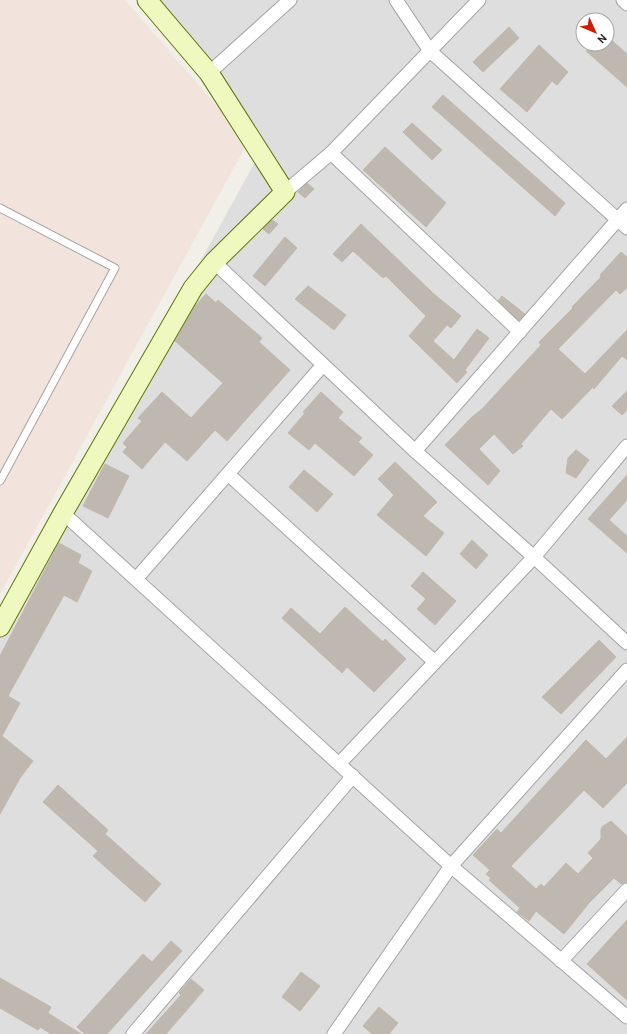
<svg xmlns="http://www.w3.org/2000/svg" width="627" height="1034" font-family="Cabin,sans-serif">
  <rect width="100%" height="100%" fill="#f1efe8"/>
  <!-- residential -->
  <path fill="#dfdede" fill-rule="evenodd" d="M148,0H627V1034H0V625L260,153ZM583,20H607V44H583Z"/>
  <!-- military -->
  <path fill="#f2e4dc" d="M0,0H125L248,142L0,594Z"/>
  <!-- building -->
  <g fill="#beb8b1" stroke="#c2b8aa">
    <path d="M509,27L519,38L483,72L473,62Z"/>
    <path d="M607,36L627,54V87L586,51L592,44H607Z"/>
    <path d="M539,45L568,72L557,85L552,81L527,112L500,89Z"/>
    <path d="M443,95L565,203L555,216L432,107Z"/>
    <path d="M412,123L442,150L432,160L403,132Z"/>
    <path d="M385,147L446,203L426,227L363,170Z"/>
    <path d="M307,183L314,189L305,198L298,192Z"/>
    <path d="M272,220L278,224L269,234L263,229Z"/>
    <path d="M361,224L435,295L461,316L451,328L447,325L433,341L454,360L477,329L489,338L465,370L467,372L457,383L409,336L426,316L386,276L383,278L353,251L342,262L333,254Z"/>
    <path d="M285,237L297,248L265,286L253,276Z"/>
    <path d="M621,252L627,257V288L620,294L616,290L558,349L585,374L627,330V360L622,356L594,389L593,387L562,419L551,409L521,444L523,446L513,454L494,434L479,449L500,471L488,485L445,445L472,417L482,409L541,345L539,342L573,308L572,307L601,277L600,275Z"/>
    <path d="M308,286L346,315L334,330L295,299Z"/>
    <path d="M206,294L216,303L218,300L262,338L259,342L290,370L227,441L215,430L187,461L165,442L142,469L123,452L127,447L123,443L142,421L138,418L162,392L191,418L223,383L175,341L195,306Z"/>
    <path d="M502,296L525,314L519,320L498,301Z"/>
    <path d="M627,391V410L622,415L612,406Z"/>
    <path d="M321,392L343,412L338,418L362,438L358,442L373,455L354,476L315,443L309,450L288,433L305,413L303,412Z"/>
    <path d="M576,450L589,460L576,478L566,473L568,458Z"/>
    <path d="M395,462L437,502L423,516L444,533L426,556L377,515L394,495L378,479Z"/>
    <path d="M105,464L129,476L108,518L83,506Z"/>
    <path d="M304,470L333,494L317,512L289,487Z"/>
    <path d="M627,475V500L609,520L627,536V553L588,519Z"/>
    <path d="M472,540L488,555L476,569L460,554Z"/>
    <path d="M59,543L81,555L78,563L92,571L77,602L64,595L8,696L20,703L2,736L33,761L20,778L0,814V656Z"/>
    <path d="M423,572L456,601L435,625L417,609L426,599L411,586Z"/>
    <path d="M345,607L383,642L385,639L406,659L374,692L347,667L342,673L282,618L291,608L320,634Z"/>
    <path d="M599,640L616,657L561,714L542,697Z"/>
    <path d="M627,737V783L603,808L584,790L511,866L536,889L541,884L544,887L566,863L578,874L593,858L588,853L601,839V830L602,827L611,821L627,836V882L621,884L614,878L589,903L564,934L536,911L529,921L517,912L520,908L489,880L491,878L486,874L490,870L473,855L497,829L501,833L586,740L606,759Z"/>
    <path d="M58,785L108,830L105,834L161,884L145,902L93,856L98,851L43,802Z"/>
    <path d="M627,920V1000L587,964Z"/>
    <path d="M171,941L182,951L107,1034H85L77,1027L143,954L152,962Z"/>
    <path d="M301,972L320,986L300,1011L282,997Z"/>
    <path d="M0,978L51,1007L48,1013L81,1034H51L40,1027L38,1030L0,1008Z"/>
    <path d="M191,979L204,990L166,1034H146L181,995L179,993Z"/>
    <path d="M379,1007L398,1023L389,1034H372L363,1026Z"/>
  </g>
  <g fill="none" stroke-linecap="round" stroke-linejoin="round">
    <!-- lane casing -->
    <g stroke="#a5a5a5" stroke-width="9">
      <path id="lane" d="M0,208L115,268L0,481"/>
    </g>
    <!-- street casing -->
    <g stroke="#a5a5a5" stroke-width="15">
      <g id="street">
        <path d="M396,0L430,51L627,228"/>
        <path d="M623,0L627,4"/>
        <path d="M209,73L290,0"/>
        <path d="M331,153L520,332"/>
        <path d="M285,192L331,153L479,0"/>
        <path d="M214,262L415,451L534,557L627,643"/>
        <path d="M415,451L627,209"/>
        <path d="M228,474L435,662"/>
        <path d="M63,513L451,866L627,1017"/>
        <path d="M136,579L323,365"/>
        <path d="M339,764L534,557L627,446"/>
        <path d="M561,961L627,890"/>
        <path d="M133,1034L353,776"/>
        <path d="M334,1034L451,866L627,670"/>
      </g>
    </g>
    <!-- secondary casing -->
    <g stroke="#5e7709" stroke-width="21">
      <path id="secondary" d="M0,627L63,513L193,288L214,262L285,192L209,73L147,0"/>
    </g>
    <!-- lane -->
    <use href="#lane" stroke="#fff" stroke-width="7"/>
    <!-- street -->
    <use href="#street" stroke="#fff" stroke-width="13"/>
    <!-- secondary -->
    <use href="#secondary" stroke="#eef8bf" stroke-width="19"/>
  </g>
  <!-- north arrow -->
  <g transform="translate(595 32) rotate(134)"><circle r="19" fill="#ffffff" stroke="#a6a6a6"/>
  <path d="M0-3L7 15L0 10L-7 15Z" fill="#cb1e07"/>
  <text y="-6" font-size="11" font-weight="bold" text-anchor="middle" fill="#212121">N</text>
  </g>
</svg>
